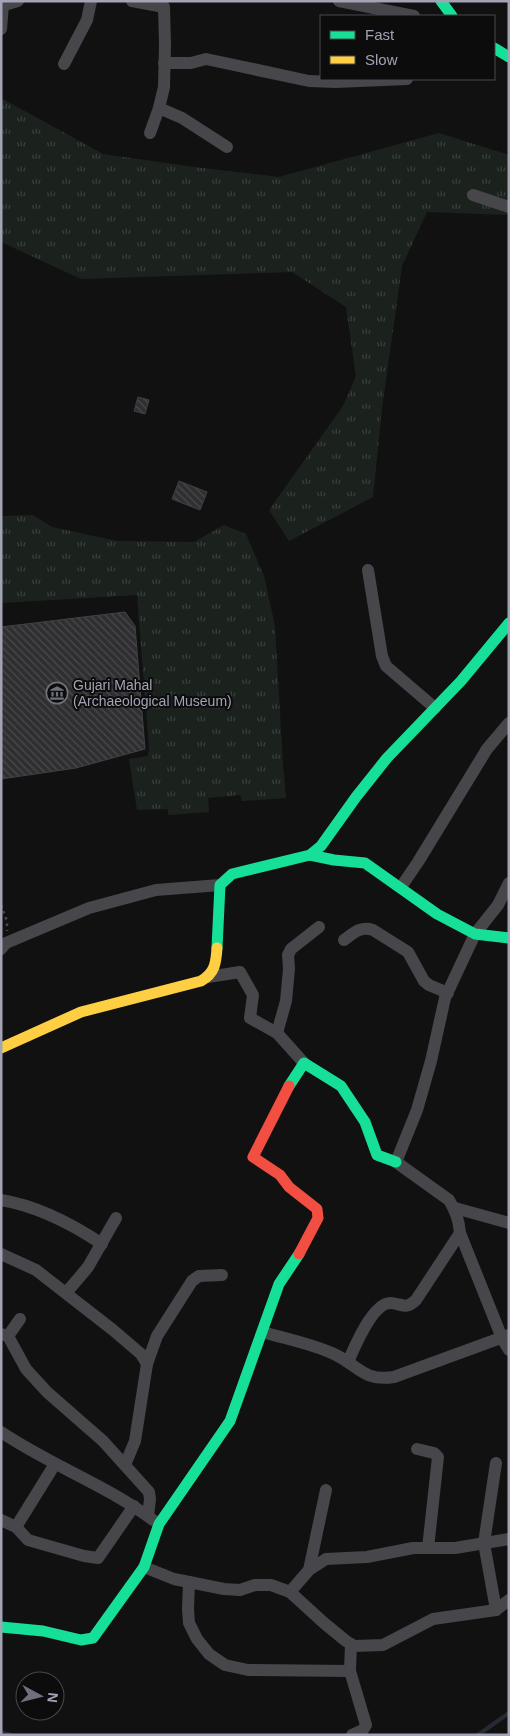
<svg xmlns="http://www.w3.org/2000/svg" width="510" height="1736" font-family="Helvetica,sans-serif">
  <defs>
    <pattern id="grass-tufts" width="24" height="20" patternUnits="userSpaceOnUse" patternTransform="scale(1.25)"><rect width="24" height="20" fill="#1b221e"/><path d="M3 7l-1-3M5 7V3M7 7l1-3M15 17l-1-3M17 17v-4M19 17l1-3" fill="none" stroke="#393f3c"/></pattern>
    <pattern id="building-back-hatch" width="6" height="6" patternUnits="userSpaceOnUse" patternTransform="scale(1.25)"><rect width="6" height="6" fill="#2f2f31"/><path d="M-1 5l2 2M0 0l6 6M5-1l2 2" fill="none" stroke="#4a4a4c"/></pattern>
  </defs>
  <rect width="100%" height="100%" fill="#111112"/>
  <!-- grass -->
  <g fill="url(#grass-tufts)">
    <path d="M1,98L103,154L194,167L279,177L439,133L509,155V215L427,212L402,266L382,408L373,497L289,541L269,510L343,406L356,376L346,307L292,272L81,279L1,242Z"/>
    <path d="M33,515L52,527L117,541L194,542L224,525L246,534L264,576L275,626L283,765L286,798L242,801L240,795L208,798L209,812L168,815V809L137,810L129,759L148,756L149,747L137,595L1,603V516Z"/>
  </g>
  <g fill="none" stroke-linecap="round" stroke-linejoin="round">
    <!-- stream -->
    <g stroke="#252a33" stroke-width="4">
      <path d="M1,1732L11,1735"/>
      <path d="M478,1735L509,1713"/>
    </g>
  </g>
  <!-- building -->
  <g fill="url(#building-back-hatch)" stroke="#404146">
    <path d="M138,397L149,400L145,414L134,411Z"/>
    <path d="M179,481L207,492L200,510L172,499Z"/>
    <path d="M125,612L135,626L145,749L76,768L1,779V627Z"/>
  </g>
  <g fill="none" stroke-linecap="round" stroke-linejoin="round">
    <!-- path -->
    <path stroke="#47474d" stroke-width="2.5" stroke-dasharray="2.5 4" stroke-linecap="butt" d="M1,905L7,921V931"/>
    <!-- street -->
    <g stroke="#46464b" stroke-width="12">
      <path d="M132,1L164,7L165,44L164,87L159,108L150,133"/>
      <path d="M339,1L414,16"/>
      <path d="M1,6L18,1"/>
      <path d="M1,29L3,5"/>
      <path d="M164,63H191L206,59L309,81L336,82L407,79"/>
      <path d="M64,64L87,20L91,1"/>
      <path d="M159,108L182,118L227,147"/>
      <path d="M473,195L509,207"/>
      <path d="M368,570L382,656L386,666L435,708"/>
      <path d="M509,883L498,905L475,934L445,998L431,1061L417,1110L396,1162L449,1200C456,1211 459,1220 460,1233L502,1338L509,1350"/>
      <path d="M401,887L418,862L487,749L509,723"/>
      <path d="M344,940C354,933 360,926 373,930L408,952L424,981L429,985L448,993"/>
      <path d="M1,949L6,943L89,908L156,890L220,885"/>
      <path d="M208,977L240,972L253,995L250,1018L277,1033L304,1063"/>
      <path d="M277,1033L286,1001L289,969L288,955L291,949L319,927"/>
      <path d="M1,1200C38,1206 72,1224 102,1244"/>
      <path d="M455,1208L509,1223"/>
      <path d="M1,1254L36,1270L113,1330L141,1354L147,1364L135,1441L125,1465"/>
      <path d="M66,1293L88,1267L116,1218"/>
      <path d="M263,1332C286,1339 313,1344 334,1354C358,1365 363,1382 394,1377L509,1335"/>
      <path d="M1,1334L8,1336L20,1319"/>
      <path d="M8,1336L26,1369L47,1392L103,1441L149,1492L150,1499L148,1516"/>
      <path d="M348,1362C354,1348 373,1302 391,1303C403,1304 405,1310 416,1300L460,1233"/>
      <path d="M147,1364L157,1336L192,1281L199,1276L222,1275"/>
      <path d="M1,1432C50,1465 106,1485 153,1520"/>
      <path d="M417,1449L434,1453L438,1457L428,1548"/>
      <path d="M496,1463L484,1543L496,1610"/>
      <path d="M1,1520L16,1527L28,1540L84,1556L98,1558L134,1506"/>
      <path d="M16,1527L55,1464"/>
      <path d="M144,1567L174,1579L224,1589L240,1590L255,1585H271L290,1592L324,1623L346,1641L354,1646L383,1645L433,1619L496,1610L509,1600"/>
      <path d="M309,1570L326,1490"/>
      <path d="M189,1582L188,1609L189,1623L197,1639L209,1654L225,1665L248,1670L350,1671"/>
      <path d="M290,1592L309,1570L326,1559L367,1557L413,1548H455L509,1539"/>
      <path d="M351,1644L350,1671L366,1725L363,1730L352,1735"/>
    </g>
    <!-- fast -->
    <g stroke="#16e098" stroke-width="11">
      <path d="M441,1L452,16"/>
      <path d="M494,48L509,57"/>
      <path d="M310,855L334,860L365,863L437,914L475,934L509,938"/>
      <path d="M217,948L220,885L232,874L310,855L321,846L356,797L387,758L461,681L509,623"/>
      <path d="M289,1086L304,1063L341,1086L365,1122L377,1155L396,1162"/>
      <path d="M1,1627L43,1631L81,1640L93,1638L144,1567L159,1524L230,1421L279,1284L299,1254"/>
    </g>
    <!-- slow -->
    <path stroke="#ffcf43" stroke-width="11" d="M1,1048L81,1012L201,981C215,973 216,963 217,948"/>
    <!-- jam -->
    <path stroke="#f24e42" stroke-width="11" d="M289,1086L253,1157L280,1175L289,1187L317,1209L318,1218L299,1254"/>
  </g>
  <!-- icons -->
  <defs>
    <g id="museum-ring" transform="scale(1.125)"><circle r="9.5" fill="#0c0c0d" stroke="#6f707b" stroke-width="1.5"/><path d="M0-6L6-3V-2H-6V-3ZM-5-1h2V3h-2ZM-1-1h2V3h-2ZM3-1h2V3H3ZM-6 4H6V6H-6Z" fill="#6f707b"/></g>
  </defs>
  <g fill-rule="evenodd">
    <use href="#museum-ring" x="57" y="693"/>
  </g>
  <g text-anchor="middle" stroke-width="4" stroke-linejoin="round" paint-order="stroke">
    <!-- poi labels -->
    <g font-size="14" fill="#a2a3b4" stroke="#0c0c0d" text-anchor="start">
      <text x="73" y="690">Gujari Mahal<tspan x="73" dy="16">(Archaeological Museum)</tspan></text>
    </g>
  </g>
  <!-- border -->
  <rect width="510" height="1736" fill="none" stroke="#a2a3b4" stroke-width="5"/>
  <!-- legend -->
  <rect x="320" y="15" width="175" height="65" fill="#0c0c0d" stroke="#484850"/>
  <rect x="330" y="31" width="25" height="8" fill="#16e098" stroke="#484850"/>
  <text x="365" y="40" font-size="15" fill="#a2a3b4">Fast</text>
  <rect x="330" y="56" width="25" height="8" fill="#ffcf43" stroke="#484850"/>
  <text x="365" y="65" font-size="15" fill="#a2a3b4">Slow</text>
  <!-- north arrow -->
  <g transform="translate(40 1696) rotate(97)"><circle r="24" fill="#0c0c0d" stroke="#484850"/>
  <path d="M0-4L9 19L0 12L-9 19Z" fill="#6f707b"/>
  <text y="-8" font-size="14" font-weight="bold" text-anchor="middle" fill="#a2a3b4">N</text>
  </g>
</svg>
